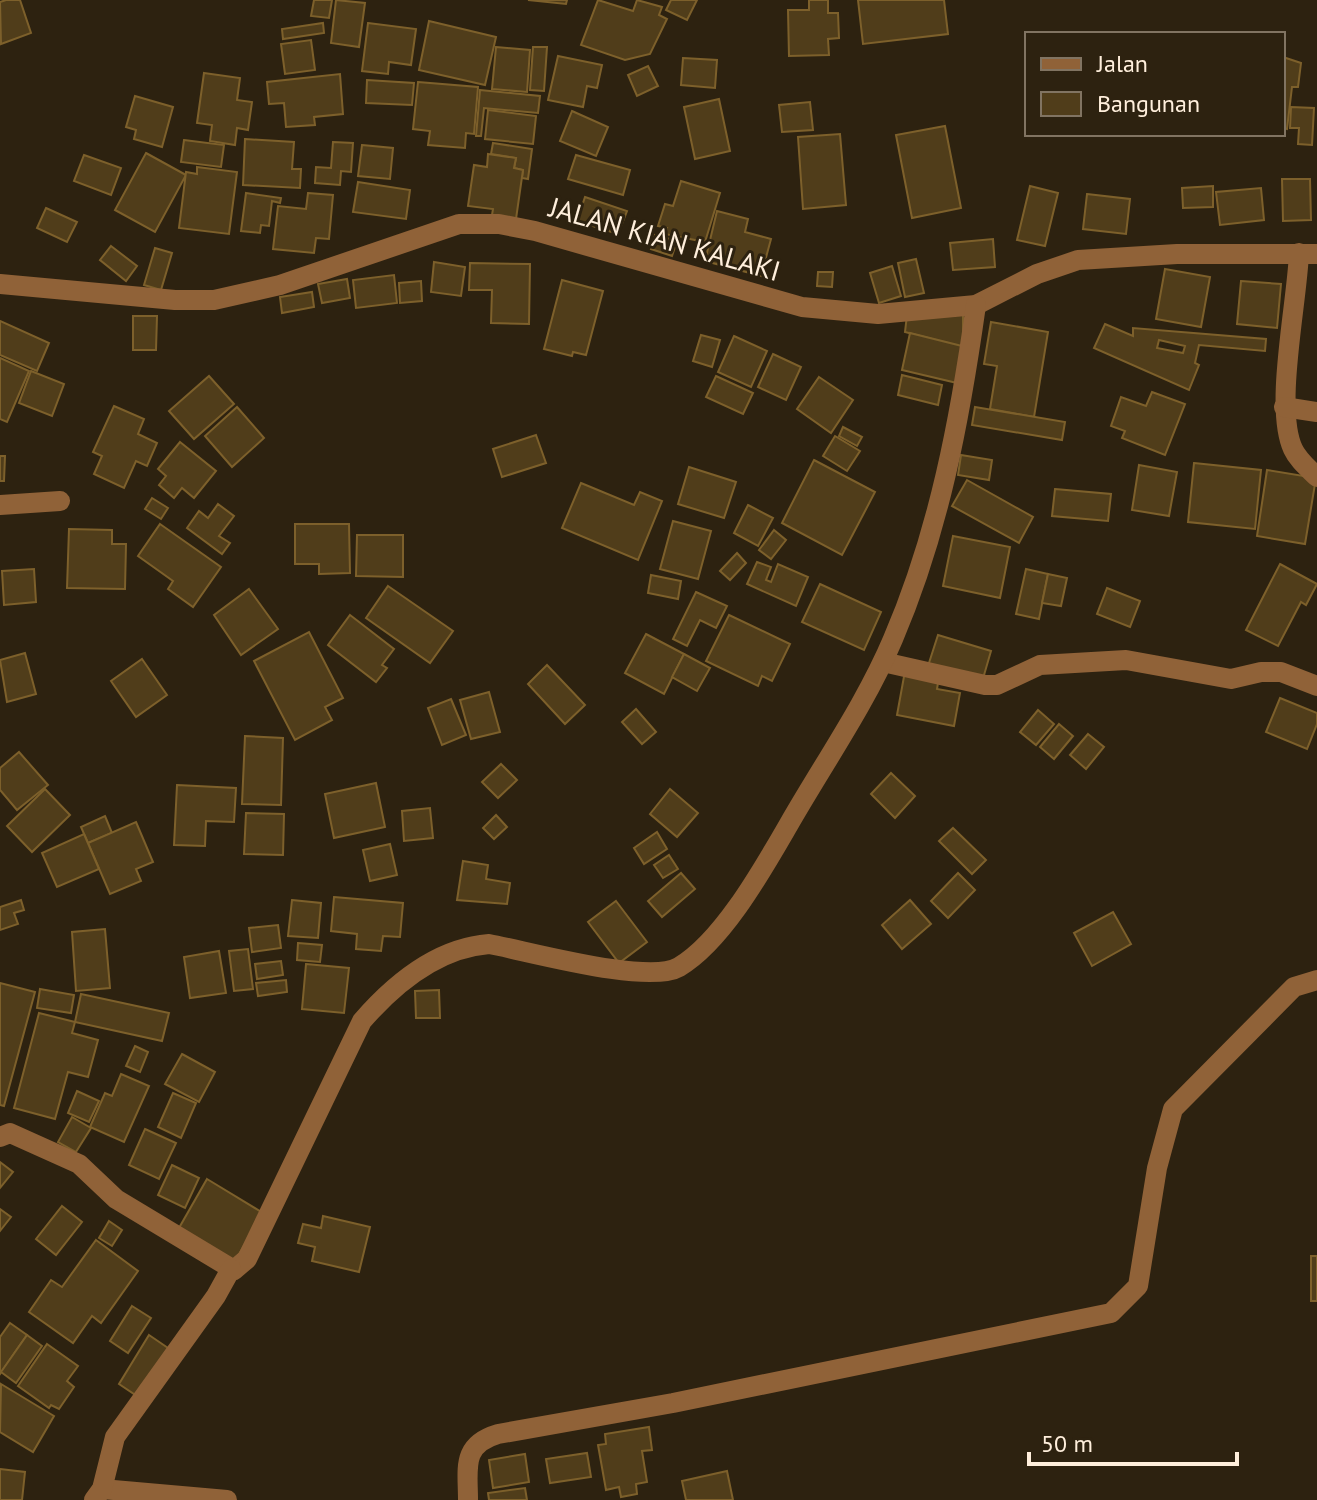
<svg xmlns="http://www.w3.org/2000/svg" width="1317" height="1500" font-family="'PT Sans',sans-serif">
  <rect width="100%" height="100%" fill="#2d2210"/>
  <!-- building -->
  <g fill="#503d1a" stroke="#7d602b" stroke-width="2" fill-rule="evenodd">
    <path d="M6,0H20L31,33L1,44L0,2Z"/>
    <path d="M314,0H332L329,18L311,16Z"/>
    <path d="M336,0L365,3L359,47L331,43Z"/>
    <path d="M528,0H567L566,4Z"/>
    <path d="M598,0L633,11L637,0L662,7L659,15L667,19L650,54L625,60L581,45Z"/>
    <path d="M671,0H697L687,20L666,10Z"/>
    <path d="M809,0H828V13H838L839,38L828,39L829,55L789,56L788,10H809Z"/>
    <path d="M858,0H944L948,34L863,44Z"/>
    <path d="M429,21L496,37L485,85L419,70Z"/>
    <path d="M323,23L324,33L283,39L282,29Z"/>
    <path d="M368,23L416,29L411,65L389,62L388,74L362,71Z"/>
    <path d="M311,40L315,70L285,74L281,44Z"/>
    <path d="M496,47L530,50L527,92L492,89Z"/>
    <path d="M533,47H547L544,91L530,90Z"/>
    <path d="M558,56L602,65L597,88L587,86L583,107L548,100Z"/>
    <path d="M1283,57L1301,63L1298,87H1292L1287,129L1283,128Z"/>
    <path d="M683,58L717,60L715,88L681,85Z"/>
    <path d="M648,66L658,86L637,96L628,75Z"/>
    <path d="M204,73L240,78L237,100L252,102L248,130L237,128L235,145L210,141L212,125L197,123Z"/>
    <path d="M340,74L343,114L314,117L315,125L286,127L284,103L269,104L267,82Z"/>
    <path d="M367,80L414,83L412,105L366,103Z"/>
    <path d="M418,82L478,87L474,134L466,133L465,148L428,145L430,131L413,129Z"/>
    <path d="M480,90L540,96L538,113L484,108L481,136H476Z"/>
    <path d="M135,96L173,107L162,147L134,139L136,130L126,127Z"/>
    <path d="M719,99L730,151L695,159L684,107Z"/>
    <path d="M810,102L813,130L782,132L779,105Z"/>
    <path d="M1291,107L1314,108L1312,145L1298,144L1299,128H1290Z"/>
    <path d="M488,110L536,116L533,144L485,139Z"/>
    <path d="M572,111L608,127L596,156L560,141Z"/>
    <path d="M945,126L961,208L912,218L896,135Z"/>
    <path d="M840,134L846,205L803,209L798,137Z"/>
    <path d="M245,139L294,142L292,169H301L300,188L243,185Z"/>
    <path d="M184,140L224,145L221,167L181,162Z"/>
    <path d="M333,142L353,143L351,172L341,171L340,185L315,183L316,167L331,168Z"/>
    <path d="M493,143L532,149L528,179L522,178L523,170L514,168L516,158L491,154Z"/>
    <path d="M362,145L393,148L390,179L358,176Z"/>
    <path d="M146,153L186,175L155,232L115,210Z"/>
    <path d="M488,154L516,158L514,168L523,170L516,219L492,215L493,209L468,206L474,165L487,167Z"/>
    <path d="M84,155L121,168L111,195L74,181Z"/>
    <path d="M576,155L630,170L623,195L568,179Z"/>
    <path d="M197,167L237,172L229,234L179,228L186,172L197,174Z"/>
    <path d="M1282,179H1310L1311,220L1283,221Z"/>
    <path d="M681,181L720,193L705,242L665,234L667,228L658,226L665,204L673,206Z"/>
    <path d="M358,182L410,190L406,219L353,212Z"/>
    <path d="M1030,186L1058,193L1045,246L1017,240Z"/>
    <path d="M1213,186V207L1183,208L1182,188Z"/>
    <path d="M1261,188L1264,220L1220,225L1216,192Z"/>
    <path d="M246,193L281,198L280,203L272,201L269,226L261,225L260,233L241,231Z"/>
    <path d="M308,193L333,195L329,239L316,238L314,253L273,249L278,206L306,209Z"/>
    <path d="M1087,194L1130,199L1126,234L1083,229Z"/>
    <path d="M585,197L627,211L618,234L577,221Z"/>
    <path d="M46,208L77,222L67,242L37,228Z"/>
    <path d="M717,211L748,219L745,232L771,239L761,276L705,261Z"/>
    <path d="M655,235L677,241L672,256L651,249Z"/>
    <path d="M993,239L995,267L953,270L950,243Z"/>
    <path d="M111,246L137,266L126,281L100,260Z"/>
    <path d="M155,248L172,253L161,290L144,285Z"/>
    <path d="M916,259L924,293L905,297L898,263Z"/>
    <path d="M434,262L465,267L461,296L431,292Z"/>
    <path d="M470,263L530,264L529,324L491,323L492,290H469Z"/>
    <path d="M892,266L901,296L879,303L870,273Z"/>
    <path d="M1165,269L1210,277L1201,327L1156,319Z"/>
    <path d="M818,272H833L832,287L817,286Z"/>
    <path d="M394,275L397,303L356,308L353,280Z"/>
    <path d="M347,279L350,298L322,303L318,284Z"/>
    <path d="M562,280L603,291L586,355L573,352L572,356L544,349Z"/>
    <path d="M421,281L422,301L400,303L399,283Z"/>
    <path d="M1241,281L1281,284L1277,328L1237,324Z"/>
    <path d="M312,292L314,307L282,313L280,297Z"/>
    <path d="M907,315H963V347L905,332Z"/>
    <path d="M133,316H157L156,350H133Z"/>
    <path d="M0,321L49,343L37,371L0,355Z"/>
    <path d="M991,322L1048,332L1034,417L990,409L997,366L984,364Z"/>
    <path d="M1105,324L1133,336V328L1266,339L1265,351L1199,345L1195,363L1199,365L1189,390L1094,348ZM1159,340L1185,346L1183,353L1157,348Z"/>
    <path d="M910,333L966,347L957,383L902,370Z"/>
    <path d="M701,335L720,340L712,367L693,361Z"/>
    <path d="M734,336L767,351L751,387L718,372Z"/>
    <path d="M773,354L801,367L786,400L758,387Z"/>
    <path d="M0,358L29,371L7,422L0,419Z"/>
    <path d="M31,371L64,384L52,416L19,403Z"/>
    <path d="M902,375L942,385L938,405L898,395Z"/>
    <path d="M209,376L234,404L194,439L169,411Z"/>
    <path d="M716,376L753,393L743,414L706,397Z"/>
    <path d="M819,377L853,400L831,433L797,409Z"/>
    <path d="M1152,392L1185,404L1165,455L1122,438L1125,431L1111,426L1121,397L1146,406Z"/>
    <path d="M114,406L144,419L138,434L157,443L147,466L136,461L124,488L94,474L102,456L93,452Z"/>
    <path d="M237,407L264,438L232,467L205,436Z"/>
    <path d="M975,407L1065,422L1062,440L972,425Z"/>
    <path d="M843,427L862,437L857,446L839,436Z"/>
    <path d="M536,435L546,463L502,477L493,449Z"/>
    <path d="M835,436L860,451L847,471L823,456Z"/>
    <path d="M180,442L216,471L194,498L182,488L174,498L159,485L166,476L158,469Z"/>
    <path d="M961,455L992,460L989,480L958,475Z"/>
    <path d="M0,456H5L4,481H0Z"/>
    <path d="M814,460L875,492L842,555L782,523Z"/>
    <path d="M1194,463L1261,470L1255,529L1188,522Z"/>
    <path d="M1139,465L1177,472L1169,516L1132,510Z"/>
    <path d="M689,467L736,482L724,518L678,504Z"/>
    <path d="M1267,470L1316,478L1305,544L1257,536Z"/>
    <path d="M967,480L1033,517L1019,543L952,506Z"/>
    <path d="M581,483L634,505L640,492L662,501L638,560L562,528Z"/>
    <path d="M1055,489L1111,494L1108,521L1052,516Z"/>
    <path d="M152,498L168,508L161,519L145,509Z"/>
    <path d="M218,504L234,516L219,536L230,543L222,554L187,528L199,511L208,518Z"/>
    <path d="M748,505L773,518L758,546L734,533Z"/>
    <path d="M673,521L711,531L698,579L660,569Z"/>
    <path d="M160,524L221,567L193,607L168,589L173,581L138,556Z"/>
    <path d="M295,524H349L350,573L319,574V564H295Z"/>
    <path d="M69,529L112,530V544H126L125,589L67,588Z"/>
    <path d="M774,530L786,540L771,559L759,550Z"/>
    <path d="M357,535H403V577L356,576Z"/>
    <path d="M953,536L1010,547L1000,598L943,586Z"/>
    <path d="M737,553L746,563L730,580L720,571Z"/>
    <path d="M757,562L771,567L766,580L771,582L778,564L808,577L796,606L747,584Z"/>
    <path d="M1280,564L1317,584L1306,605L1301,602L1278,646L1246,630Z"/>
    <path d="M34,569L36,602L4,605L2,571Z"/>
    <path d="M1026,569L1048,574L1039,619L1016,614Z"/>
    <path d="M1048,574L1067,578L1061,606L1042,603Z"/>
    <path d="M651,575L681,581L678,599L648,593Z"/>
    <path d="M820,584L881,612L864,650L802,622Z"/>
    <path d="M388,586L453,631L430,663L366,618Z"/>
    <path d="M1107,588L1140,601L1130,627L1097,614Z"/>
    <path d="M249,589L278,629L241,655L214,615Z"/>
    <path d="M696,592L727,606L716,628L700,620L687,646L673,639Z"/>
    <path d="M350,615L394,649L382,665L387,668L376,682L328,645Z"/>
    <path d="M729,615L790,644L772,681L762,676L758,686L706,661Z"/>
    <path d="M309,632L343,698L325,707L332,720L295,740L254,661Z"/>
    <path d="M646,634L684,654L664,694L625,673Z"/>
    <path d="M938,635L991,651L982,682L928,666Z"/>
    <path d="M25,653L36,694L7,702L0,660Z"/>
    <path d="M684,654L710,668L697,691L672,677Z"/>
    <path d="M142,659L167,695L136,717L111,681Z"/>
    <path d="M547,665L585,705L565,724L528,684Z"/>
    <path d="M905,671L939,677L937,689L960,693L954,726L897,715Z"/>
    <path d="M489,692L500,732L471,739L460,700Z"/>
    <path d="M1280,698L1317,713V724L1307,749L1266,732Z"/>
    <path d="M451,699L466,735L442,745L428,708Z"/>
    <path d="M636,709L656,732L642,744L622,722Z"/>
    <path d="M1038,710L1054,724L1036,745L1020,732Z"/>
    <path d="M1059,724L1073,736L1054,759L1040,747Z"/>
    <path d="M1088,734L1104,747L1086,769L1070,755Z"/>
    <path d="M245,736L283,738L281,805L242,804Z"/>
    <path d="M19,752L48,785L17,810L0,790V768Z"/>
    <path d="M501,764L517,780L498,798L482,782Z"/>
    <path d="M891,773L915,796L895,818L871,794Z"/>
    <path d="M376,783L385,827L334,838L325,794Z"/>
    <path d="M177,785L236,788L234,822L206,821L205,846L174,845Z"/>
    <path d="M45,789L70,815L32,852L7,826Z"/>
    <path d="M670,789L698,813L677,837L650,814Z"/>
    <path d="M430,808L433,838L404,841L402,811Z"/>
    <path d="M246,813L284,814L283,855L244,854Z"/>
    <path d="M496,815L507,827L494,839L483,828Z"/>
    <path d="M105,816L112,833L88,843L81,827Z"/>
    <path d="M136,822L153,862L136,869L141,881L110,894L88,843Z"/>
    <path d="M953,828L986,860L972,874L939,841Z"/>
    <path d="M657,832L667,849L644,864L634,848Z"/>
    <path d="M84,834L99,869L57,887L42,853Z"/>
    <path d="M390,844L397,875L370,881L363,850Z"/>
    <path d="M669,855L678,869L663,878L654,865Z"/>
    <path d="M463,861L488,865L486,879L510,883L507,904L457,900Z"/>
    <path d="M681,873L695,889L662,917L648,901Z"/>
    <path d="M958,873L975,890L948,918L931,901Z"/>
    <path d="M334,897L403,903L400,937L383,936L381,951L356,949L357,934L331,931Z"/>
    <path d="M21,900L24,910L14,913L18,924L0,930V907Z"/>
    <path d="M292,900L321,903L318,938L288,936Z"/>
    <path d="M910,900L931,924L902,949L882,925Z"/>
    <path d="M616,901L647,942L619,963L588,922Z"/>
    <path d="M1113,912L1131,944L1092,966L1074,933Z"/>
    <path d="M278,925L281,948L252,952L249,928Z"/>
    <path d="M105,929L110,988L76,991L72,932Z"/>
    <path d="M298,943L322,945L320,962L297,960Z"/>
    <path d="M248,949L253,989L234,991L229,951Z"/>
    <path d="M219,951L226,993L190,998L184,957Z"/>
    <path d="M281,961L283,975L257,979L255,964Z"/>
    <path d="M306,964L349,968L344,1013L302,1009Z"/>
    <path d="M286,980L287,992L258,996L256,983Z"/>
    <path d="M0,983L35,992L4,1106L0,1105Z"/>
    <path d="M40,989L74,995L71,1013L37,1008Z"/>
    <path d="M439,990L440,1018H416L415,991Z"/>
    <path d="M81,994L169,1013L162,1041L75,1022Z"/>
    <path d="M39,1013L75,1022L72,1033L98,1040L88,1077L68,1072L55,1119L14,1108Z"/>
    <path d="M135,1046L148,1052L140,1072L126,1066Z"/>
    <path d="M182,1054L215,1072L199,1102L165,1084Z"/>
    <path d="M121,1074L149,1086L124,1142L90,1127L105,1093L112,1096Z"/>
    <path d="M77,1091L99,1101L89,1122L68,1113Z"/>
    <path d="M173,1093L196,1103L181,1138L158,1127Z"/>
    <path d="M72,1117L91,1128L76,1152L58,1142Z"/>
    <path d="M145,1129L176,1143L159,1179L129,1165Z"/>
    <path d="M0,1162L13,1172L0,1188Z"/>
    <path d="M172,1165L199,1178L185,1208L158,1195Z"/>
    <path d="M207,1179L263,1213L235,1261L179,1228Z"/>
    <path d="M62,1206L82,1222L56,1255L36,1239Z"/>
    <path d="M0,1209L11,1217L0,1231Z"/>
    <path d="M323,1216L370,1227L359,1272L312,1261L315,1247L298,1243L303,1224L321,1228Z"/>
    <path d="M109,1221L122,1230L112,1246L99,1238Z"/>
    <path d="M96,1240L138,1271L101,1323L92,1316L73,1343L29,1312L51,1280L62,1287Z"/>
    <rect x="1311" y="1256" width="6" height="45"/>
    <path d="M132,1306L151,1318L128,1353L110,1341Z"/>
    <path d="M10,1323L27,1335L0,1374V1337Z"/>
    <path d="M27,1335L42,1346L16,1383L1,1372Z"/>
    <path d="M149,1335L168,1348L137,1396L119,1384Z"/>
    <path d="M47,1344L78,1366L67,1381L74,1387L59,1409L51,1405L49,1408L18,1386Z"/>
    <path d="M1,1384L54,1416L33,1452L0,1432Z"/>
    <path d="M649,1427L652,1450L642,1451L647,1482L636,1484L637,1494L621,1497L619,1487L606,1490L598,1445L606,1444L605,1434Z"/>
    <path d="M587,1453L591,1477L550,1483L546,1459Z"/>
    <path d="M525,1454L529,1482L493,1488L489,1460Z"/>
    <path d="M0,1469L25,1472L22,1500H0Z"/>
    <path d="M727,1471L733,1500H686L682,1481Z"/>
    <path d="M525,1488L527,1500H489L488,1493Z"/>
  </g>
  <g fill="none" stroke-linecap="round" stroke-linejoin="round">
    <!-- minor -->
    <g stroke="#906238" stroke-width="20">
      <path d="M1299,253C1297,304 1274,408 1293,449C1298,460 1308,468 1317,477"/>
      <path d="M0,284L175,300H214L280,285L459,224H499L535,231L802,307L878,314L976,305L1037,274L1078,260L1177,254H1317"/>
      <path d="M1284,407L1317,412"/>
      <path d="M0,505L60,501"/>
      <path d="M883,662L985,685H997L1040,665L1126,660L1231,679L1261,672H1281L1317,686"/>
      <path d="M0,1137L10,1133L79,1164L116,1199L234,1270L247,1259L362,1021C395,983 437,948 489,944C528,951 648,985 679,967C723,941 764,867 789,824C824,763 866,703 893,639C939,532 960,419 976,305"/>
      <path d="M102,1489L227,1500"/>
      <path d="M94,1500L102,1489L115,1437L216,1296L231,1269"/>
      <path d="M468,1500C468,1468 461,1445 498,1434L673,1403L1111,1313L1138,1286L1157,1168L1173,1109L1294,987L1317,980"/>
    </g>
  </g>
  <g text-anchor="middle" stroke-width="6" stroke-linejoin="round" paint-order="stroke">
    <!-- street labels -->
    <g font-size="28" fill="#ffefdc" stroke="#2d2210">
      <text transform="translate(665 239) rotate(16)" y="10">JALAN KIAN KALAKI</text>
    </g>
  </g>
  <!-- legend -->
  <rect x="1025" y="32" width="260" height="104" fill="#2d2210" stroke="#817462" stroke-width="2"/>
  <rect x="1041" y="58" width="40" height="12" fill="#906238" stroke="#817462" stroke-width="2"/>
  <text x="1097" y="72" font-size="24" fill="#ffefdc">Jalan</text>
  <rect x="1041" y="92" width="40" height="24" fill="#503d1a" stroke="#817462" stroke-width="2"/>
  <text x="1097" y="112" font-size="24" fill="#ffefdc">Bangunan</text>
  <!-- scale -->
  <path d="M1029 1452v12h208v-12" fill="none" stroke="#ffefdc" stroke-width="4"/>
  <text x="1041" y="1452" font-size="24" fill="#ffefdc" stroke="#2d2210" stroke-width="6" paint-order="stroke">50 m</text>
</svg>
